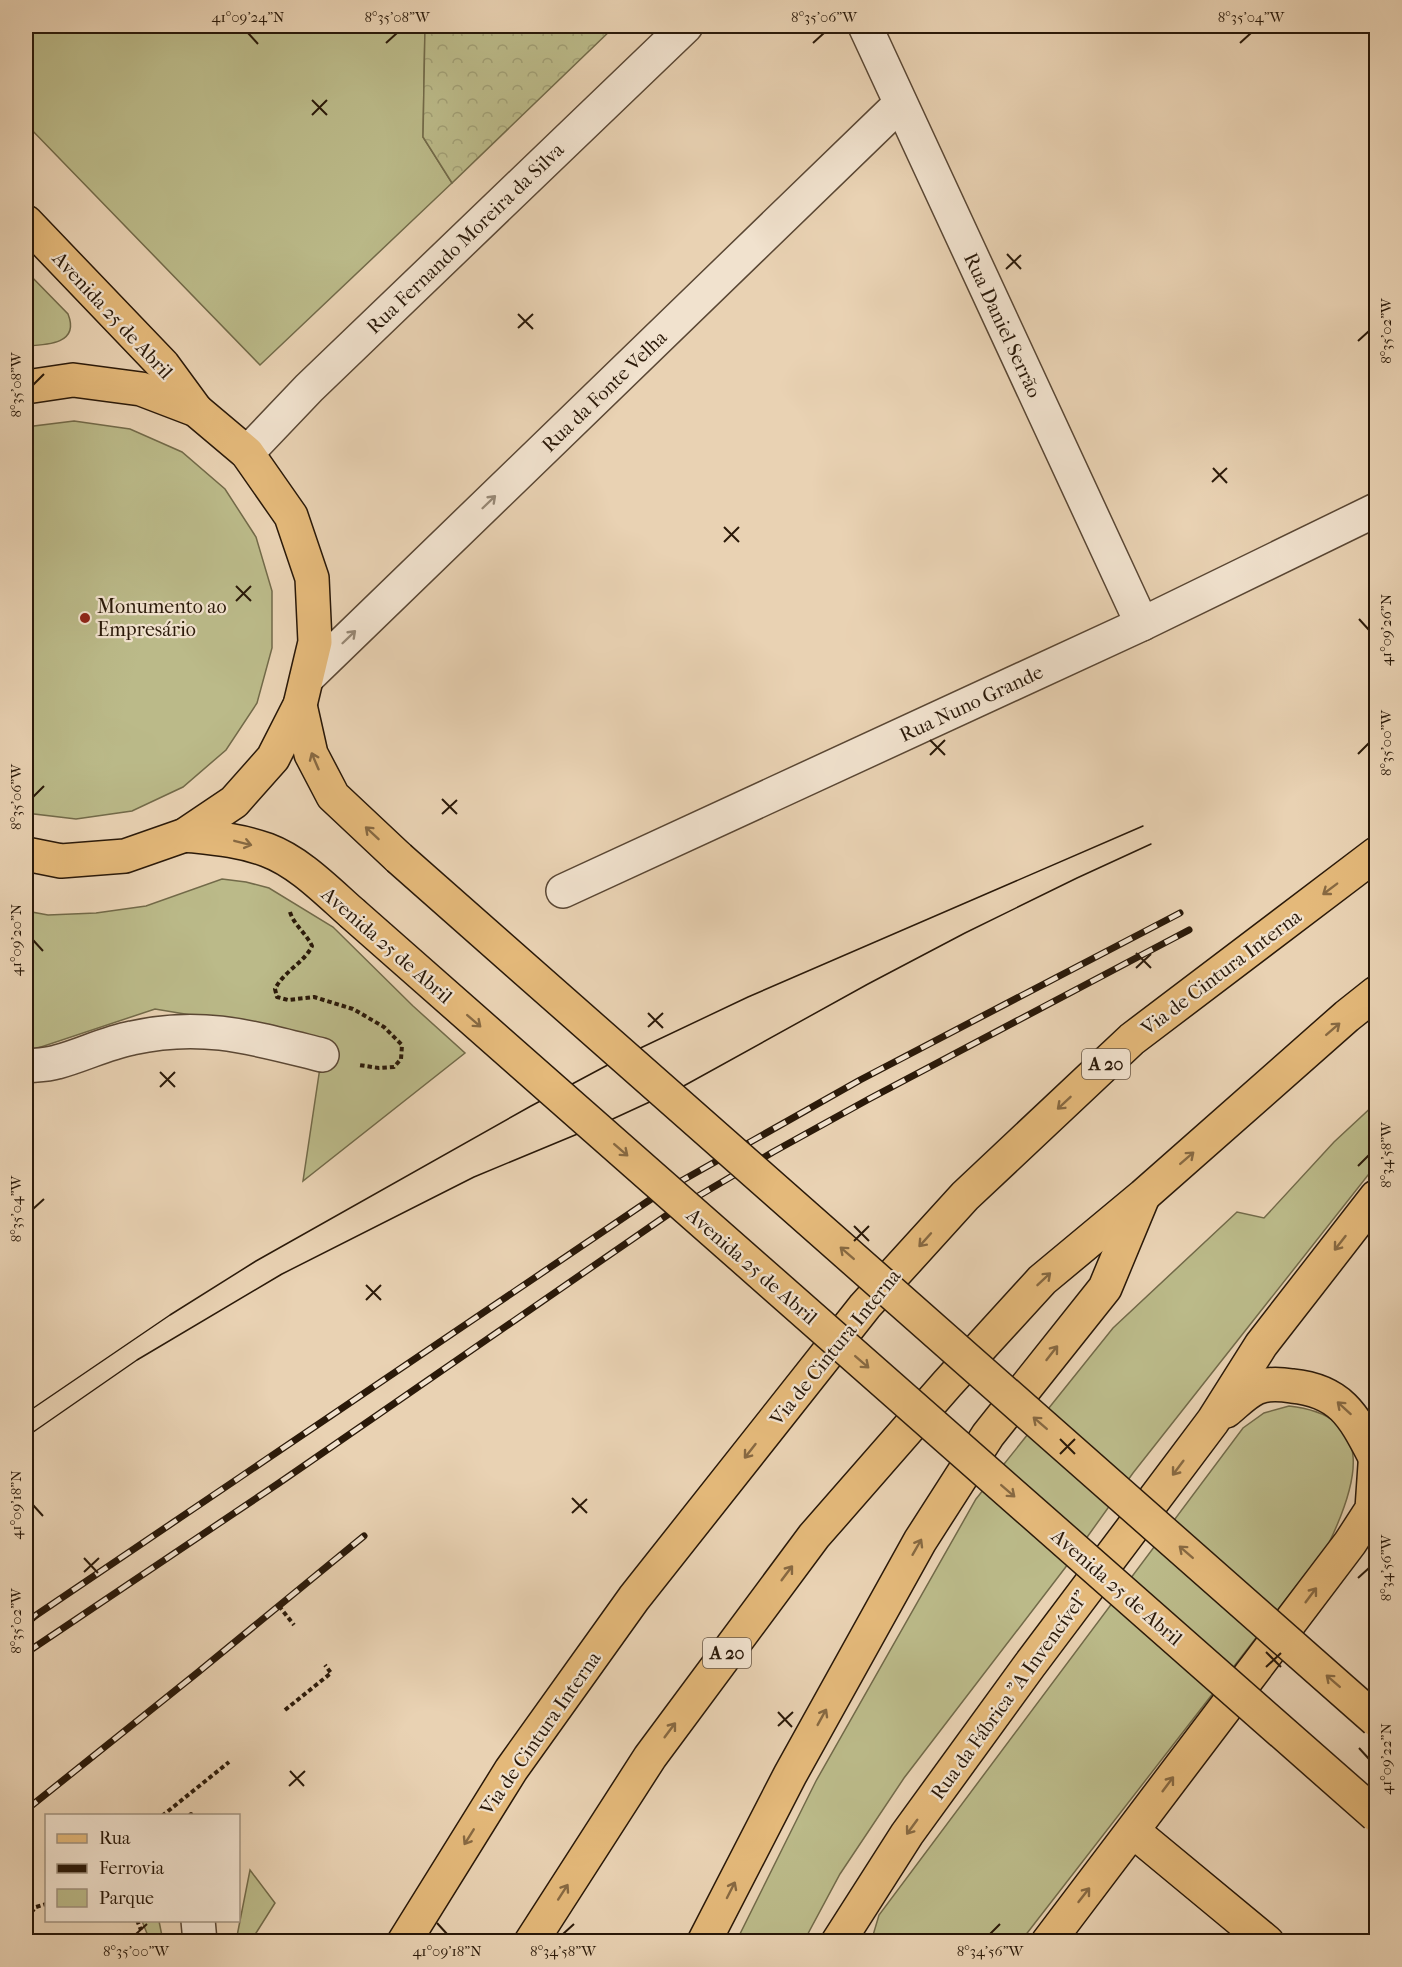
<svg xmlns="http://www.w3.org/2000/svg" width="1402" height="1967" font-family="'IM FELL French Canon',serif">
  <defs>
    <pattern id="forest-crowns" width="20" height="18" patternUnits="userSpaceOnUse" patternTransform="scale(1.5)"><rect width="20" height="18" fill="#bbba89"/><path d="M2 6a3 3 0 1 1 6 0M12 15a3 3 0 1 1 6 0" fill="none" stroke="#a19f75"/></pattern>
  </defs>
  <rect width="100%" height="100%" fill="#e9d2b3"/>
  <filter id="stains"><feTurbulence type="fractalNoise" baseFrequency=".00333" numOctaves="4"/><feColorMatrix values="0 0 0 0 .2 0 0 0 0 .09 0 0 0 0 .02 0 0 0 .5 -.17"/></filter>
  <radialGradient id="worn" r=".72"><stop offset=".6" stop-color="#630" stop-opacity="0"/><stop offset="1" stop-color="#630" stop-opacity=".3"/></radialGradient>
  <!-- green -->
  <g fill="#bbba89" stroke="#726a49" stroke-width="1.5">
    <path d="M26,26H425L423,137L452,183L260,365L26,124Z"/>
    <path d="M26,271L68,314C80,344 47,345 26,346Z"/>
    <path d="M74,421L130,429L182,452L225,489L256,537L272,591V648L257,703L226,750L183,787L132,811L76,819L26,813V427Z"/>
    <path d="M222,879L246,882L269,888L333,927L413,1006L465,1053L303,1181L322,1054L251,1025L155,1009L26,1052V911L48,915L96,913L146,906Z"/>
    <path d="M1376,1103V1165L1133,1473L1065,1568L904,1778L840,1874L804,1941L736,1942L816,1781L976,1499L1113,1328L1237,1212L1264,1218L1334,1142Z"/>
    <path d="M1289,1406C1380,1416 1356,1487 1328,1545L1021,1941L871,1942L879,1915L1243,1428L1264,1413Z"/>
    <path d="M250,1870L275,1903L251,1941H236Z"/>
    <path d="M142,1921H159L163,1941H150Z"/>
  </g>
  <!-- forest -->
  <path fill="url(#forest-crowns)" stroke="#726a49" stroke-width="1.5" d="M425,26H615L452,183L423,137Z"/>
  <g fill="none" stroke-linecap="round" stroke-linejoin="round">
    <!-- minor casing -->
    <g stroke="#5a4734" stroke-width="36">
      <g id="minor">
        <path d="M865,26L1142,624"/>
        <path d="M247,453L309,388L686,26"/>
        <path d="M307,678L900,104"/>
        <path d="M563,891L1142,624L1376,510"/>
        <path d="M26,1066C36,1065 47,1065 57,1062C83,1055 106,1043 132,1038C203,1022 254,1038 322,1055"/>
        <path d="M198,1920L200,1942"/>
      </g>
    </g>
    <!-- major casing -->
    <g stroke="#2a1909" stroke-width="36">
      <g id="major">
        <path d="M26,222L163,365L196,410"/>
        <path d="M26,387L73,380L141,389L196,410L247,453L291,516L312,578L315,642L300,705L273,758L234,802L185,835L125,856L61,861L26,854"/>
        <path d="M300,705L311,754L333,796L399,858"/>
        <path d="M185,835C213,838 240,840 267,850C299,862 326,890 352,913"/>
        <path d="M1226,1411C1235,1404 1245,1393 1256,1388C1267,1383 1280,1384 1292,1386C1342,1391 1354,1417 1375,1457"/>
        <path d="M1133,1831L1267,1942"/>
        <path d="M838,1942L907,1834L1029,1666L1213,1421L1261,1345L1376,1197"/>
        <path d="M1048,1942L1350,1543L1372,1509L1376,1450"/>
      </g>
    </g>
    <!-- highway casing -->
    <g stroke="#2a1909" stroke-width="36">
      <g id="highway">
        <path d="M404,1942L511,1770L634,1598L865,1306L965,1196L1132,1039L1376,854"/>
        <path d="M531,1942L650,1757L814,1536L947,1384L1042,1280L1143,1196L1347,1016L1376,993"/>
        <path d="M704,1942L790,1775L920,1541L988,1435L1105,1288L1142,1199"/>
      </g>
    </g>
    <!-- path -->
    <g stroke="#2a1909" stroke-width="4" stroke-dasharray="4.5 3" stroke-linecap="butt">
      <path d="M290,912C294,925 306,933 312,946C304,963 284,971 275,989L277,997L288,1000L314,997L353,1009L384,1027L402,1045L401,1059L394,1067L379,1068L359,1065"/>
      <path d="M26,1374V1375"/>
      <path d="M279,1606L294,1625"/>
      <path d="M285,1710L331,1673L325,1665"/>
      <path d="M162,1816L229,1762"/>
      <path d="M189,1816L191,1814L192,1816"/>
      <path d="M26,1918L36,1907L46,1904"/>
      <path d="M137,1920L141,1930"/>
    </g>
    <!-- minor -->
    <use href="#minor" stroke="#f1e2ce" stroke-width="33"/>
    <!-- major -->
    <use href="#major" stroke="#e4b97a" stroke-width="33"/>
    <!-- highway -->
    <use href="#highway" stroke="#e4b97a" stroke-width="33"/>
    <!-- tram -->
    <g stroke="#2a1909" stroke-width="1.5">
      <path d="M26,1413L170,1315L256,1261L531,1106L632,1052L748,997L1143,826"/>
      <path d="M26,1437L137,1360L282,1274L474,1177L604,1123L680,1088L868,984L965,933L1077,878L1151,844"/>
    </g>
    <!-- rail casing -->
    <g stroke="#2a1909" stroke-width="7">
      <g id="rail">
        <path d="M26,1622L660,1193L860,1080L1180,913"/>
        <path d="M26,1653L279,1483L673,1211L773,1152L869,1099L1189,930"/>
        <path d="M26,1810L197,1673L364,1536"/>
      </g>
    </g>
    <!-- rail -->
    <use href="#rail" stroke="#f1e2ce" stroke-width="4.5" stroke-dasharray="14" stroke-linecap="butt"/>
    <!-- major-bridge casing -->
    <g stroke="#2a1909" stroke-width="36" stroke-linecap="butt">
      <g id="major-bridge">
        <path d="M399,858L1376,1720"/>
        <path d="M352,913L1376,1815"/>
      </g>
    </g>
    <!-- major-bridge -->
    <use href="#major-bridge" stroke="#e4b97a" stroke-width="33"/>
  </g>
  <!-- one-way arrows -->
  <defs><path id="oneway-shaft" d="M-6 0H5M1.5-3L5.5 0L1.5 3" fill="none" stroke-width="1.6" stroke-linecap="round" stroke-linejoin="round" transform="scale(1.5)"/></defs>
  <g stroke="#978875">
    <use href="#oneway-shaft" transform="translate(489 502) rotate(-44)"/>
    <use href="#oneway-shaft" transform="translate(349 637) rotate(-44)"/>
  </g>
  <g stroke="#876942">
    <use href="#oneway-shaft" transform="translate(315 761) rotate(-113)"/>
    <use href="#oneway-shaft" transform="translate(372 833) rotate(-137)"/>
    <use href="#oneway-shaft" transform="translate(243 843) rotate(14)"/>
    <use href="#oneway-shaft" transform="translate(1330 889) rotate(143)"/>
    <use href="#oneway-shaft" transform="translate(474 1021) rotate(41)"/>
    <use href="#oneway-shaft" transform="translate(1333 1029) rotate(-41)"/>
    <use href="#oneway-shaft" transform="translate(1064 1103) rotate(137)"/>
    <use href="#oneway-shaft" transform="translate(621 1150) rotate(41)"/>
    <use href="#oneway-shaft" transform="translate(1187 1158) rotate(-41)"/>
    <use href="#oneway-shaft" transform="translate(925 1240) rotate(132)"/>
    <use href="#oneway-shaft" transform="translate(1340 1243) rotate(128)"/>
    <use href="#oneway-shaft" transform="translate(847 1253) rotate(-139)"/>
    <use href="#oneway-shaft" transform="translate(1044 1279) rotate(-43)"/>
    <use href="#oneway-shaft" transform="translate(1052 1353) rotate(-52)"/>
    <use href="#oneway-shaft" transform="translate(862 1362) rotate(41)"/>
    <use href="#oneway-shaft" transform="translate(1344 1408) rotate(-138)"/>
    <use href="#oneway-shaft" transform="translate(1040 1423) rotate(-139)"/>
    <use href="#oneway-shaft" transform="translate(750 1451) rotate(128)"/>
    <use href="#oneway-shaft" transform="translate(1178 1468) rotate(127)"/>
    <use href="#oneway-shaft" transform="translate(1008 1491) rotate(41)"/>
    <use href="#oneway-shaft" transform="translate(917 1547) rotate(-60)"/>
    <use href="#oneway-shaft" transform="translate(1186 1552) rotate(-139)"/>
    <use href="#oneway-shaft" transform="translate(787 1573) rotate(-53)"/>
    <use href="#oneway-shaft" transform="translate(1311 1595) rotate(-53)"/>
    <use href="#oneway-shaft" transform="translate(1333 1681) rotate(-139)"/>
    <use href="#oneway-shaft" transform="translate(822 1717) rotate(-61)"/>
    <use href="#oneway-shaft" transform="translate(670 1730) rotate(-53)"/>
    <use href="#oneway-shaft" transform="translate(1168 1784) rotate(-53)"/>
    <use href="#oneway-shaft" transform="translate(912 1827) rotate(126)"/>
    <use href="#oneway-shaft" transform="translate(469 1837) rotate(122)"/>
    <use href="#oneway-shaft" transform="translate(731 1890) rotate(-63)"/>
    <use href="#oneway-shaft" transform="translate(563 1892) rotate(-57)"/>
    <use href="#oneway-shaft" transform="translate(1084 1895) rotate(-52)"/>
  </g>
  <!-- ticks -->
  <path fill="none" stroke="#2a1909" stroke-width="2" d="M248,33L258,44M386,43L397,33M813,43L824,33M1240,43L1251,33M312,100L327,115M312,115L327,100M1007,254L1021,269M1006,269L1021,255M518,314L533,329M518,328L533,314M1358,341L1369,331M33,385L44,374M1213,468L1227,483M1212,482L1227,468M724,527L739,542M724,542L739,527M236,586L251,601M236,601L251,586M1359,619L1369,630M930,740L945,755M1358,754L1369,743M930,755L945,740M33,797L44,786M442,799L457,814M442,814L457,800M33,940L43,951M1136,953L1151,968M1136,968L1151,954M648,1013L663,1028M648,1027L663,1013M160,1072L175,1087M160,1087L175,1072M1358,1166L1369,1155M33,1209L44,1199M854,1226L869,1241M854,1241L869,1226M366,1285L381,1300M366,1300L381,1285M1060,1439L1075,1454M1060,1454L1075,1439M572,1498L587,1513M33,1505L43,1516M572,1513L587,1499M84,1558L98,1573M84,1572L99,1558M1358,1578L1369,1568M33,1621L44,1611M1266,1652L1281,1667M1266,1667L1281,1653M778,1712L792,1727M778,1726L793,1712M1359,1748L1369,1759M290,1771L304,1786M289,1786L305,1771M437,1923L447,1934M136,1934L147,1924M563,1934L574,1924M990,1934L1000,1924"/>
  <!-- markers -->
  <circle fill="#8f2418" stroke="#f1e2ce" stroke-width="2" cx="85" cy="618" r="6"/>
  <g text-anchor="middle" stroke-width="4.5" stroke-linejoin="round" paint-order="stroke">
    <!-- shield labels -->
    <g fill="#f1e2ce" stroke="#654" stroke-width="1.5">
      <rect x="1082" y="1049" width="48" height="30" rx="4.5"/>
      <rect x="703" y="1638" width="48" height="30" rx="4.5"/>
    </g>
    <g font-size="18" font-weight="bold" fill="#2a1909">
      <text x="1106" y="1070">A 20</text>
      <text x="727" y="1659">A 20</text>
    </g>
    <!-- street labels -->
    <g font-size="20" fill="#2a1909" stroke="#f1e2ce">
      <text transform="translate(465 238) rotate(-44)" y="7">Rua Fernando Moreira da Silva</text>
      <text transform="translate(113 315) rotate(47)" y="7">Avenida 25 de Abril</text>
      <text transform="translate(1003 325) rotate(65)" y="7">Rua Daniel Serrão</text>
      <text transform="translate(604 391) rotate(-44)" y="7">Rua da Fonte Velha</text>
      <text transform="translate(971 703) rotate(-25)" y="7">Rua Nuno Grande</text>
      <text transform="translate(387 945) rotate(41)" y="7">Avenida 25 de Abril</text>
      <text transform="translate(1221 972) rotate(-37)" y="7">Via de Cintura Interna</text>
      <text transform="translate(752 1266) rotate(41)" y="7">Avenida 25 de Abril</text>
      <text transform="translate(835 1347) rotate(-51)" y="7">Via de Cintura Interna</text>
      <text transform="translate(1117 1587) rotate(41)" y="7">Avenida 25 de Abril</text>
      <text transform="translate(1009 1695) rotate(-54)" y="7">Rua da Fábrica "A Invencível"</text>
      <text transform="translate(540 1733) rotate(-55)" y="7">Via de Cintura Interna</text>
    </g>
    <!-- poi labels -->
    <g font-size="20" fill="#2a1909" stroke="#f1e2ce" text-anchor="start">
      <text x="97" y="613">Monumento ao<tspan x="97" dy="23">Empresário</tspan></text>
    </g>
  </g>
  <!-- margin -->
  <rect width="1402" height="1967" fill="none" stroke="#e9d2b3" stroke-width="66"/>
  <!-- legend -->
  <rect x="45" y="1814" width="195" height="108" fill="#f1e2ce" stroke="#a1927f" stroke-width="1.5"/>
  <rect x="57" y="1834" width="30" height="9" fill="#e4b97a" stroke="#a1927f" stroke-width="1.5"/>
  <text x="99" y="1844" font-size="18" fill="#2a1909">Rua</text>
  <rect x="57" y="1864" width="30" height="9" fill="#2a1909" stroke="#a1927f" stroke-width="1.5"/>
  <text x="99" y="1874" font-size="18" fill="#2a1909">Ferrovia</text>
  <rect x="57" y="1889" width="30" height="18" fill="#bbba89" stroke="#a1927f" stroke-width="1.5"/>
  <text x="99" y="1904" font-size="18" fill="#2a1909">Parque</text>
  <rect x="33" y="33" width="1336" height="1901" fill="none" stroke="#2a1909" stroke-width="2"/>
  <g font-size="15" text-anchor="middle" fill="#2a1909">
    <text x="248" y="22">41°09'24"N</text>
    <text x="397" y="22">8°35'08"W</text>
    <text x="824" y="22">8°35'06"W</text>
    <text x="1251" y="22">8°35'04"W</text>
    <text transform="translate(1386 331) rotate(-90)" y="5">8°35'02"W</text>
    <text transform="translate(16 385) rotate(-90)" y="5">8°35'08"W</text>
    <text transform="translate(1386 630) rotate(-90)" y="5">41°09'26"N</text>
    <text transform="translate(1386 743) rotate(-90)" y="5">8°35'00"W</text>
    <text transform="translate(16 797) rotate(-90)" y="5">8°35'06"W</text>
    <text transform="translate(16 940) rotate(-90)" y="5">41°09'20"N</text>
    <text transform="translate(1386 1155) rotate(-90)" y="5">8°34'58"W</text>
    <text transform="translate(16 1209) rotate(-90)" y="5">8°35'04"W</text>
    <text transform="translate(16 1505) rotate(-90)" y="5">41°09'18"N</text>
    <text transform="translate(1386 1568) rotate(-90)" y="5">8°34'56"W</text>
    <text transform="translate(16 1621) rotate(-90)" y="5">8°35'02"W</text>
    <text transform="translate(1386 1759) rotate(-90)" y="5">41°09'22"N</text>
    <text x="136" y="1956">8°35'00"W</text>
    <text x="447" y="1956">41°09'18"N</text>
    <text x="563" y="1956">8°34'58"W</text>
    <text x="990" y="1956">8°34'56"W</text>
  </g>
  <rect width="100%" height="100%" filter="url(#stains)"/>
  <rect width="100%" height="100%" fill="url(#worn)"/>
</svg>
